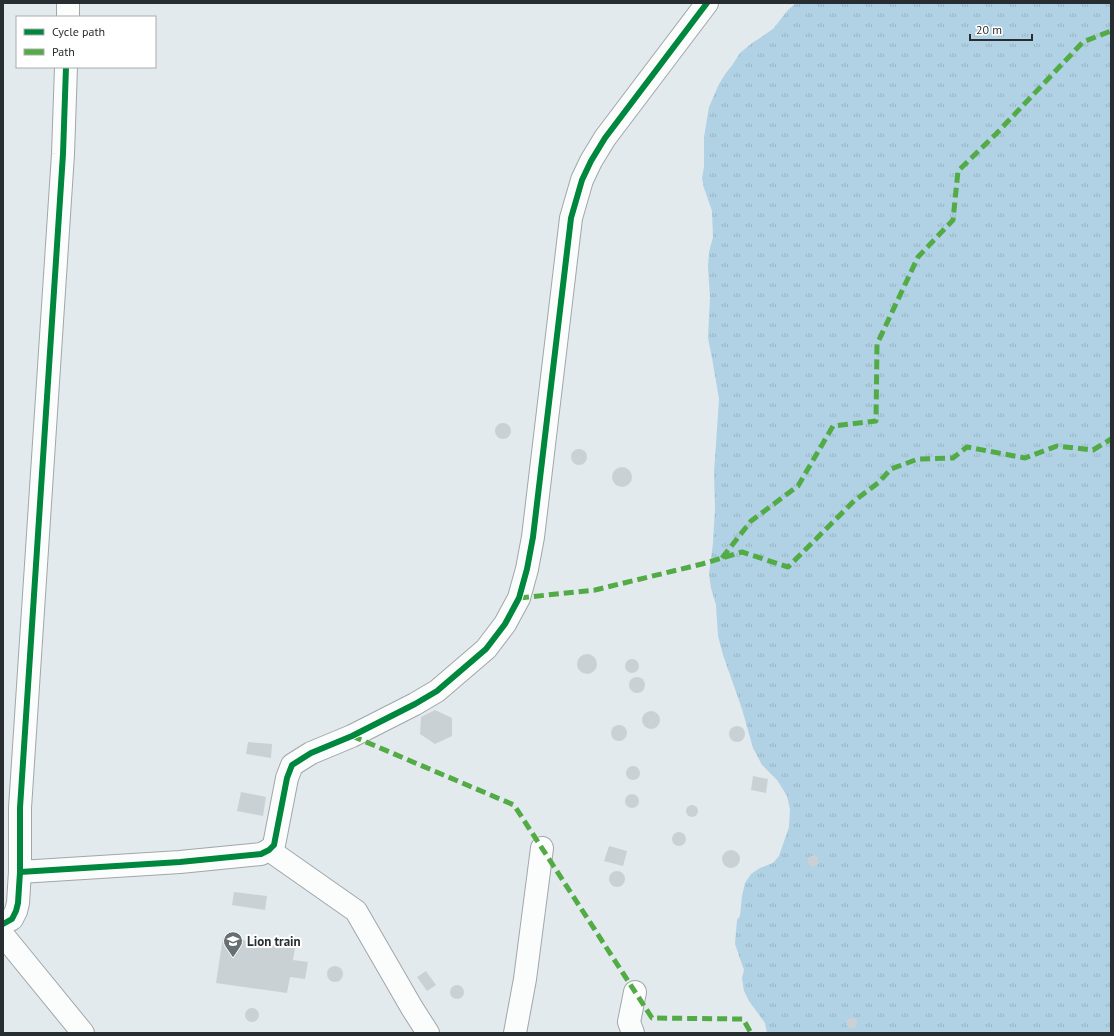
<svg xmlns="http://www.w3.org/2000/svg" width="1114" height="1036" font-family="'PT Sans',sans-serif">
  <defs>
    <pattern id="grass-tufts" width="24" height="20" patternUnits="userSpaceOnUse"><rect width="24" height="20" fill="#b0d2e4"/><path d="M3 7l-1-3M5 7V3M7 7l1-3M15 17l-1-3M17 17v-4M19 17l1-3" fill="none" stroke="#97b5c4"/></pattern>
  </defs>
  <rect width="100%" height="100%" fill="#e2eaee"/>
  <!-- grass -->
  <path fill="url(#grass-tufts)" d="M796,3H1111V1033H767L765,1023L749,1001L744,991L742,978L744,970L735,944L737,920L740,916L742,896L745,883L751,874L760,868L773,863L779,856L789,827L790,809L787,796L777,780L762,765L753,748L742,709L723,655L718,636L716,605L711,588L709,574L713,543L715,508L714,473L719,399L712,358L708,338L710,297L708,267L709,252L713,237L712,211L704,188L702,178L704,167V137L709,107L719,84L726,73L733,64L740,53L752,43L763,36L774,28L787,11Z"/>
  <!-- building -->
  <g fill="#cad1d4">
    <circle cx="503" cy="431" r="8"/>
    <circle cx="579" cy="457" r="8"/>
    <circle cx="622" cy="477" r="10"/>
    <circle cx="587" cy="664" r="10"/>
    <circle cx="632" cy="666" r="7"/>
    <circle cx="637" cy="685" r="8"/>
    <path d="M435,710L452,718V736L435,744L420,734L421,717Z"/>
    <circle cx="651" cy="720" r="9"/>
    <circle cx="619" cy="733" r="8"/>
    <circle cx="737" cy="734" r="8"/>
    <path d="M248,742L272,744L271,758L246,754Z"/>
    <circle cx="633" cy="773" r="7"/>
    <path d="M753,776L768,779L766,793L751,790Z"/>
    <path d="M241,792L266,797L263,816L237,811Z"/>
    <circle cx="632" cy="801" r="7"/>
    <circle cx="692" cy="811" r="6"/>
    <circle cx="679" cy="839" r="7"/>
    <path d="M609,846L627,851L623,866L604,861Z"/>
    <circle cx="731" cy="859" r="9"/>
    <circle cx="813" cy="861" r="5.5"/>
    <circle cx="617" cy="879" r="8"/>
    <path d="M234,892L267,896L265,910L232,905Z"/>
    <path d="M223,937L295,948L293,960L308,962L305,979L290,977L287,993L216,983Z"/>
    <circle cx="335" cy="974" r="8"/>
    <path d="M426,971L436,985L427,991L417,977Z"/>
    <circle cx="457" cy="992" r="7"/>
    <circle cx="252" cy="1015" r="7"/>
    <circle cx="852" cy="1023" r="5.5"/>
  </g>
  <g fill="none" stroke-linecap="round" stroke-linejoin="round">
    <!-- minor casing -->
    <g stroke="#a1a6aa" stroke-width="24">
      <g id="minor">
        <path d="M68,17V3"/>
        <path d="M269,850L356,911L412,1008L428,1033"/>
        <path d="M20,872L180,862L261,854L269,850L274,845L287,778L292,765L311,753L352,736L415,704L437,691L486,649L505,624L519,598L527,569L533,537L571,218L582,180L591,161L605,138L707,3"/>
        <path d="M3,924L12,919L16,911L18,903L20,872V808L63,154L66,67"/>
        <path d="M3,935L83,1033"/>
        <path d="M515,1033L525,979L542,848"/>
        <path d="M633,1033L629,1022L635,992"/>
      </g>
    </g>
    <!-- minor -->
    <use href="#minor" stroke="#fbfcfc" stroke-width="22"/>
    <!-- quiet -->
    <g stroke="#53ab45" stroke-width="5" stroke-dasharray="10 5" stroke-linecap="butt">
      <path d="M722,558L751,521L798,486L833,426L876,421L877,344L918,257L953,220L958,171L996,134L1083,42L1111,31"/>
      <path d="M519,598L595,590L702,564L742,552L788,567L854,501L878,483L891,469L918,459L953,458L967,447L1025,458L1057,446L1093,450L1111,439"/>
      <path d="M352,736L514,805L652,1018L743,1019L751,1033"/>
    </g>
    <!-- cycleway casing -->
    <g stroke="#fff" stroke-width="8">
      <g id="cycleway">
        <path d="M20,872L180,862L261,854L269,850L274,845L287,778L292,765L311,753L352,736L415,704L437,691L486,649L505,624L519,598L527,569L533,537L571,218L582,180L591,161L605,138L707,3"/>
        <path d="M3,924L12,919L16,911L18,903L20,872V808L63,154L66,67"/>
      </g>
    </g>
    <!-- cycleway -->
    <use href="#cycleway" stroke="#00873e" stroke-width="6"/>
  </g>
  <!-- icons -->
  <defs>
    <g id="school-pin" transform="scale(1)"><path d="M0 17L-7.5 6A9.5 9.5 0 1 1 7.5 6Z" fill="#686f72" stroke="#fff"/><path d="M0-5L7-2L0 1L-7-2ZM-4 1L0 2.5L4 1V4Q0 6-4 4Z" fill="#fff"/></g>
  </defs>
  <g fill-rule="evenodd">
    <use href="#school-pin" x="233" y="941"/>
  </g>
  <g text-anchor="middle" stroke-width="4" stroke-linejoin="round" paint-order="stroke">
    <!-- poi labels -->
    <g font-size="13" font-weight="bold" fill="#272d30" stroke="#fff" text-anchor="start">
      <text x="247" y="946">Lion train</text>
    </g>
  </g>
  <!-- border -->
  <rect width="1114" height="1036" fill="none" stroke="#272d30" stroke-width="8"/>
  <!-- legend -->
  <rect x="16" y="16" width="140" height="52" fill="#ffffff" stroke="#a9abac"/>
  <rect x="24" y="29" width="20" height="6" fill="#00873e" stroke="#a9abac"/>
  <text x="52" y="36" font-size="12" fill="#272d30">Cycle path</text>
  <rect x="24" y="49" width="20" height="6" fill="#53ab45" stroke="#a9abac"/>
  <text x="52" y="56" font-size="12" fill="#272d30">Path</text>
  <!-- scale -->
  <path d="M970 34v6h62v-6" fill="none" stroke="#272d30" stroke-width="2"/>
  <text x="976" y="34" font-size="12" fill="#272d30" stroke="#ffffff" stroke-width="3" paint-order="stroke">20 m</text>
</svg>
